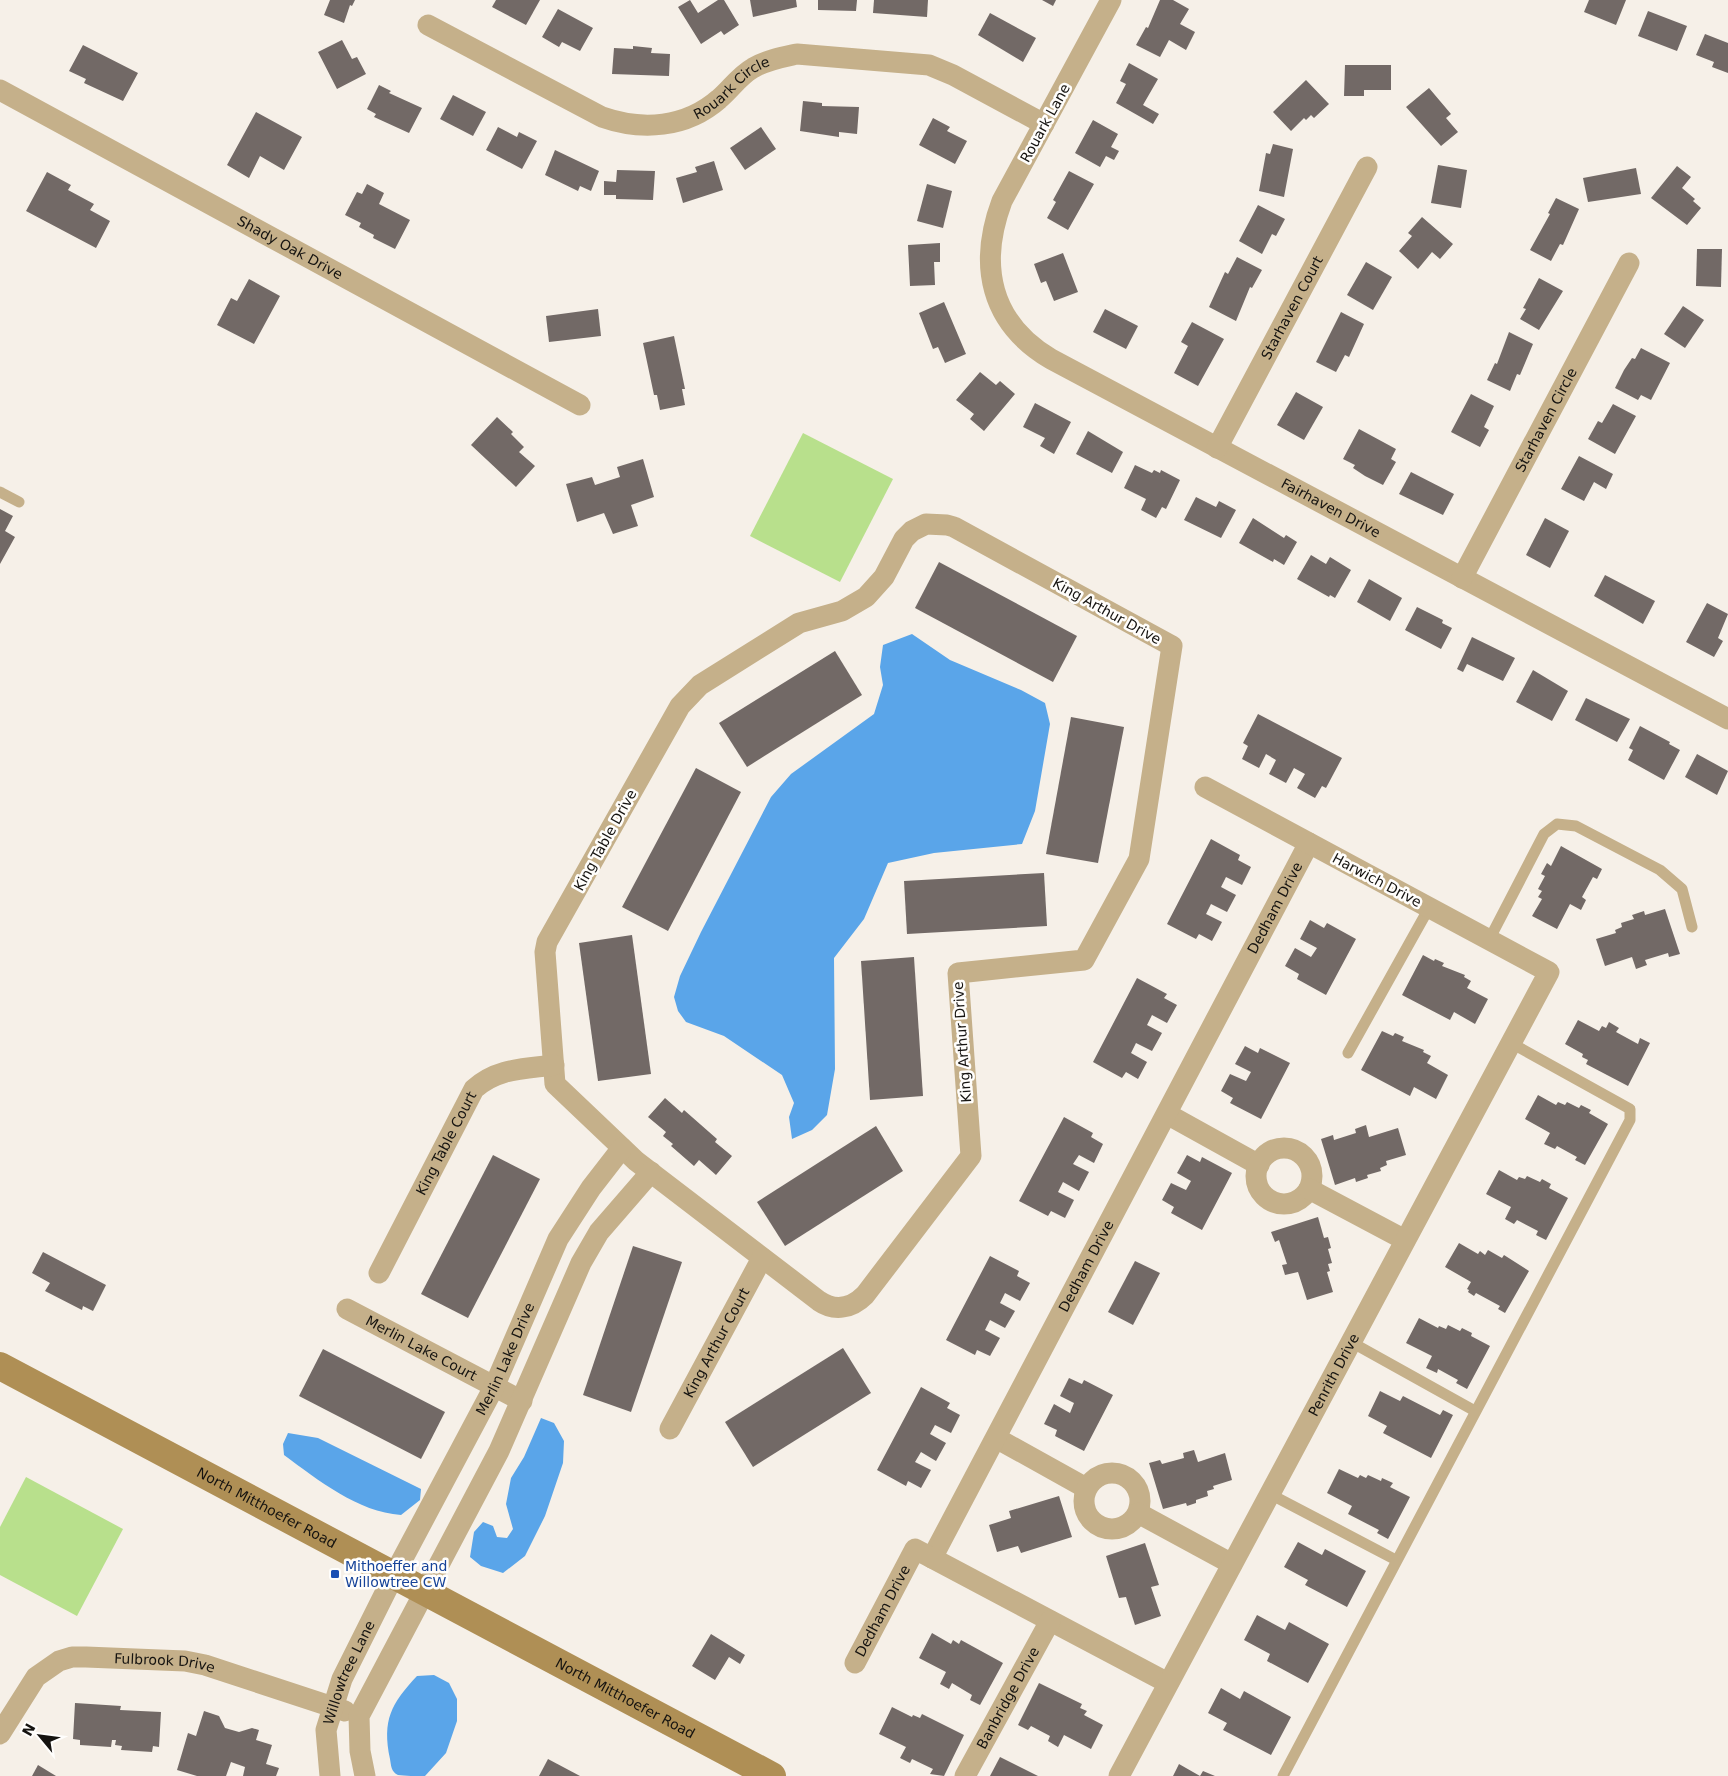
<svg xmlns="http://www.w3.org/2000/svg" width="1728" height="1776" font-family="'DejaVu Sans',sans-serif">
  <rect width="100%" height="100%" fill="#f6f0e8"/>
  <!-- green -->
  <g fill="#b8e08c">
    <path d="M803,433L893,479L840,582L750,536Z"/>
    <path d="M26,1477L123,1529L77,1616L0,1575V1527Z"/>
  </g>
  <!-- water -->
  <g fill="#5aa5e9">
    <path d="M912,634L950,660L1021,690L1045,703L1050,724L1035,811L1022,844L934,853L888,863L864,919L834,958L835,1069L827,1115L812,1130L792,1139L789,1117L794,1103L782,1075L724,1036L686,1022L678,1011L674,997L680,976L701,932L771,797L791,774L874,714L883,685L880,667L883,645Z"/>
    <path d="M541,1418L554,1423L564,1441L563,1463L545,1516L525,1556L503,1573L481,1566L470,1557L474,1532L483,1522L493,1526L497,1537L507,1538L513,1529L506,1504L511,1478L524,1457Z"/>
    <path d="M288,1433L318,1438L421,1489L420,1500L401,1515C358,1512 318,1480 284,1455L283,1444Z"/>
    <path d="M434,1675L449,1683L457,1699V1721L446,1753L425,1776C417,1776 404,1776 398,1775C391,1772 391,1765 390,1759C382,1720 391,1704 417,1676Z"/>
  </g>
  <!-- building -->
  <g fill="#726966">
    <path d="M330,0H355L352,6L350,5L344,23L324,15Z"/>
    <path d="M496,0H540L526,25L492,7Z"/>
    <path d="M690,0L698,13L718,0H724L739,25L724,35L721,31L701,44L678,7Z"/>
    <path d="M750,0H796L797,7L753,17Z"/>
    <path d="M818,0H857L856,11L818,10Z"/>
    <path d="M874,0H928L927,17L873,13Z"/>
    <path d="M1042,0H1056L1053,6Z"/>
    <path d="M1160,0H1173L1189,9L1180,24L1195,32L1186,50L1169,40L1160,57L1136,45L1146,27L1148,28Z"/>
    <path d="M1589,0H1626L1616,25L1584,12Z"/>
    <path d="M558,9L593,28L580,51L562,42L559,47L542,37Z"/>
    <path d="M1648,11L1687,26L1677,51L1638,36Z"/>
    <path d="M990,13L1036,38L1023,62L978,35Z"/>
    <path d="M1705,34L1728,43V73L1712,67L1714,62L1696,55Z"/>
    <path d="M342,40L352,59L357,57L366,74L337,89L318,52Z"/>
    <path d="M83,45L138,73L123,101L84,83L86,79L69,71Z"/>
    <path d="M633,46L652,48L651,53L670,54L669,76L612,74L614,48L633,49Z"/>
    <path d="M1129,63L1158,79L1143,105L1159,114L1153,124L1116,103L1126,84L1120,81Z"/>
    <path d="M1345,65H1391V90H1364V96H1344Z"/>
    <path d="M1306,80L1329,104L1314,118L1311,115L1306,120L1304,118L1291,131L1273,112Z"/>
    <path d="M379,85L391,91L389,93L422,108L409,133L374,117L376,114L367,109Z"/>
    <path d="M1429,88L1451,114L1446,118L1458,132L1441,146L1406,107Z"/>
    <path d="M453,95L486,112L473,136L440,119Z"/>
    <path d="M803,101L822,103V106L859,107L857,134L839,132V137L800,131Z"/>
    <path d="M256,112L302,137L284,170L260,156L249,178L227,165Z"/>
    <path d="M933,118L950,127L947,131L967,141L955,164L919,145Z"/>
    <path d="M1093,120L1118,134L1111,147L1119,151L1114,160L1106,156L1100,167L1075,153Z"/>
    <path d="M498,127L517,137L519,132L537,141L522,169L486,150Z"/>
    <path d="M761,127L776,149L745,170L730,148Z"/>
    <path d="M1273,144L1293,149L1284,197L1259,191L1266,153L1270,154Z"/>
    <path d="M555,150L599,171L591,191L580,186L578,191L545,175Z"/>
    <path d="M714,161L723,190L683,203L676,178L697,172L695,167Z"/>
    <path d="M1438,165L1467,170L1461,208L1431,203Z"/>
    <path d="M1677,166L1691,177L1682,188L1695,199L1693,201L1701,208L1687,225L1651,198Z"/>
    <path d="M1636,168L1641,194L1588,202L1583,178Z"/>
    <path d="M617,170L655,171L653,200L616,199V195H604V181L616,182Z"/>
    <path d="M1069,171L1094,184L1068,230L1047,218L1056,202L1053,200Z"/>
    <path d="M47,172L71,185L68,190L94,204L90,210L110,221L96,248L26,211Z"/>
    <path d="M367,184L384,193L379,204L410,220L395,249L373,238L374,235L359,227L361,223L345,215L357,192L362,194Z"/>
    <path d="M927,184L952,191L943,228L917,221Z"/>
    <path d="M1556,198L1579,209L1563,245L1560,244L1551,261L1530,250L1550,214L1548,213Z"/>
    <path d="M1258,205L1285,219L1276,236L1272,234L1262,254L1239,241Z"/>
    <path d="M1422,217L1453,244L1440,259L1432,252L1418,269L1399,251L1412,236L1408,233Z"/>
    <path d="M940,243V262H934L935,285L910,286L908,245Z"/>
    <path d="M1697,249H1722L1721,287L1696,286Z"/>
    <path d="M1063,253L1078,292L1054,301L1046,281L1041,283L1034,264Z"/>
    <path d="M1237,257L1262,270L1252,288L1250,287L1236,321L1209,307L1225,272L1228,274Z"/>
    <path d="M1366,262L1392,277L1373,310L1347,295Z"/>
    <path d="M1539,278L1563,291L1539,330L1520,319L1526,309L1523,308Z"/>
    <path d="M249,279L280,296L254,344L217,325L231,298L237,301Z"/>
    <path d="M944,302L966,354L945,363L938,347L933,349L919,313Z"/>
    <path d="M1683,306L1704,320L1685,348L1664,334Z"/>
    <path d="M598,309L601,336L549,342L546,316Z"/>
    <path d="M1105,309L1138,326L1126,349L1093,332Z"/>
    <path d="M1341,312L1364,324L1349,357L1345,355L1336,372L1316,362Z"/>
    <path d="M1192,322L1224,339L1198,386L1174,373L1188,346L1181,342Z"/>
    <path d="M1509,332L1533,344L1520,375L1517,374L1510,391L1487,380L1495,363L1497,364Z"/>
    <path d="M674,336L685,389H682L685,405L660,410L657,395H654L643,343Z"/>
    <path d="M1641,348L1670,363L1651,400L1641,395L1638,400L1615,388L1624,370L1632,358L1635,359Z"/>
    <path d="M980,372L996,385L1000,381L1015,394L984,431L970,419L974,414L956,400Z"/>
    <path d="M1296,392L1323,407L1304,440L1277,425Z"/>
    <path d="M1471,394L1494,406L1484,427L1489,430L1480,447L1451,432Z"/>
    <path d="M1035,403L1071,422L1054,454L1040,446L1045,438L1023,427Z"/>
    <path d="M1613,404L1636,416L1615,454L1588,439L1598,421L1602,423Z"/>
    <path d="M497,417L513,432L511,434L524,447L519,452L535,466L516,487L471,445Z"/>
    <path d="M1359,429L1396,449L1391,459L1396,462L1383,485L1365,476L1353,468L1355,465L1343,459Z"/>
    <path d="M1088,431L1123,452L1112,473L1076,454Z"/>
    <path d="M1579,456L1613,474L1606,489L1594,482L1584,501L1561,489Z"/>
    <path d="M643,459L654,497L631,505L638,526L613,534L604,513L577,522L566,484L592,477L595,485L620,477L617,467Z"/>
    <path d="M1135,465L1152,473L1154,470L1160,473L1161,470L1180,480L1166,509L1162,507L1156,518L1141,510L1146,499L1124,488Z"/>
    <path d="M1411,472L1454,494L1443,515L1399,494Z"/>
    <path d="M1196,497L1216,507L1219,501L1236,510L1221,538L1184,520Z"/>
    <path d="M0,509L13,516L5,531L15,537L0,564Z"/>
    <path d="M1253,518L1284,538L1286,535L1297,542L1284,565L1274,559L1273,562L1239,543Z"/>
    <path d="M1545,518L1569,531L1550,568L1526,555Z"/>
    <path d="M1311,555L1326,564L1330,557L1351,570L1335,598L1330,595L1329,597L1297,579Z"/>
    <path d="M939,562L1077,636L1053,682L915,608Z"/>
    <path d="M1605,575L1655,601L1643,624L1594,596Z"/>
    <path d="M1369,579L1402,598L1390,621L1357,602Z"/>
    <path d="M1707,603L1728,614L1718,638L1723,641L1714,657L1686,642Z"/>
    <path d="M1417,607L1443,620L1442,623L1452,628L1441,649L1405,630Z"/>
    <path d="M1472,637L1515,658L1503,681L1467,664L1463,672L1457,669Z"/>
    <path d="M835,651L862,695L747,767L719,723Z"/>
    <path d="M1533,670L1568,691L1552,721L1516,702Z"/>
    <path d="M1586,698L1630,719L1617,742L1575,720Z"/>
    <path d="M1258,714L1342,758L1326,788L1322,786L1315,798L1297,788L1305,774L1294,768L1286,783L1269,774L1276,760L1266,754L1259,768L1242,759L1248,746L1243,743Z"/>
    <path d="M1071,717L1124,727L1098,863L1046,854Z"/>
    <path d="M1640,726L1670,742L1669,744L1680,750L1664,780L1628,760L1633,750L1629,748Z"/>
    <path d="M1697,754L1728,771L1717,795L1685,777Z"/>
    <path d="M696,768L741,792L668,931L622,907Z"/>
    <path d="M1211,839L1240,855L1238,860L1251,867L1242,885L1226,877L1221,887L1236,895L1227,912L1211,904L1206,914L1222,922L1212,941L1199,934L1196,939L1167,924Z"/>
    <path d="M1561,846L1602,869L1597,879L1593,877L1582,897L1586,900L1581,910L1570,904L1557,929L1532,916L1542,899L1538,897L1542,891L1538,889L1545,876L1541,874L1547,863L1551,866Z"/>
    <path d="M1044,873L1047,926L907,934L904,881Z"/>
    <path d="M1665,909L1680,954L1669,957L1668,953L1645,960L1647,965L1636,969L1632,957L1605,966L1596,939L1616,933L1615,930L1622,927L1621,923L1634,919L1632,915L1644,911L1645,915Z"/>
    <path d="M1310,920L1324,928L1327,923L1356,939L1326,995L1297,979L1299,974L1285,966L1295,948L1311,957L1317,948L1300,939Z"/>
    <path d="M632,935L651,1074L598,1081L579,943Z"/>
    <path d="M1423,955L1434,961L1435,959L1444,963L1442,966L1465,975L1464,977L1471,981L1467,988L1488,999L1475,1024L1454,1012L1450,1020L1402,995Z"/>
    <path d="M914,957L923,1096L870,1100L861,961Z"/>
    <path d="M1137,978L1167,994L1164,998L1177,1005L1167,1023L1152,1015L1147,1025L1162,1033L1152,1051L1136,1043L1131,1053L1147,1062L1138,1079L1126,1072L1122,1078L1093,1062Z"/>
    <path d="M1578,1020L1599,1031L1602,1026L1606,1028L1609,1022L1619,1028L1616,1032L1638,1044L1640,1038L1650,1043L1628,1086L1586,1064L1588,1060L1582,1057L1583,1054L1565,1044Z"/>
    <path d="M1382,1031L1393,1036L1395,1033L1404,1037L1402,1041L1424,1050L1423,1052L1431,1056L1427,1063L1448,1075L1436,1099L1414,1087L1410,1096L1361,1070Z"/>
    <path d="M1245,1046L1258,1053L1260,1048L1290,1063L1261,1119L1230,1103L1233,1098L1221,1091L1230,1074L1246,1081L1251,1072L1235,1064Z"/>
    <path d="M1538,1095L1556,1105L1558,1102L1565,1105L1567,1102L1579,1108L1581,1105L1591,1110L1589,1113L1608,1124L1585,1165L1575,1160L1577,1157L1557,1146L1555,1149L1544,1144L1550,1133L1525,1119Z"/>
    <path d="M665,1098L682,1113L684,1110L717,1139L715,1142L732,1156L716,1175L699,1160L694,1166L671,1146L673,1144L663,1136L666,1132L648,1117Z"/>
    <path d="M1064,1117L1093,1133L1091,1137L1103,1144L1094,1163L1079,1155L1073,1164L1089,1172L1079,1191L1063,1182L1058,1192L1074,1200L1065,1218L1051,1211L1048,1216L1019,1201Z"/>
    <path d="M1366,1125L1369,1137L1398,1128L1406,1155L1386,1161L1387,1165L1380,1168L1381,1171L1367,1175L1368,1178L1356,1182L1355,1178L1335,1185L1321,1139L1333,1135L1334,1140L1356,1133L1355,1129Z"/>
    <path d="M876,1126L903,1171L785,1246L757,1202Z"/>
    <path d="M493,1155L540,1179L468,1318L421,1294Z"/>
    <path d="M1187,1155L1200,1162L1202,1157L1232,1173L1202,1230L1171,1213L1174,1207L1162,1200L1171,1183L1186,1190L1191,1181L1177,1173Z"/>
    <path d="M1499,1170L1517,1180L1519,1177L1525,1179L1527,1176L1540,1182L1542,1179L1551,1184L1549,1188L1568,1198L1546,1240L1536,1235L1538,1231L1517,1220L1514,1224L1505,1219L1511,1207L1486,1194Z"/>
    <path d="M1318,1217L1324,1238L1328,1237L1331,1248L1328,1249L1332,1263L1328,1264L1330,1271L1327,1272L1333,1292L1307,1300L1298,1272L1285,1275L1282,1265L1287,1264L1279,1240L1275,1242L1271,1232Z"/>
    <path d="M1459,1243L1478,1254L1480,1251L1485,1255L1488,1250L1502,1258L1504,1255L1529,1271L1505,1313L1498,1309L1500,1306L1476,1293L1474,1296L1468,1292L1469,1290L1467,1289L1471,1282L1445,1267Z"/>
    <path d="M633,1246L682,1262L631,1412L583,1395Z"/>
    <path d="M43,1252L106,1285L93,1311L83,1306L82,1310L45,1291L50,1283L32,1273Z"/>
    <path d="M990,1256L1019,1271L1017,1276L1030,1283L1020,1301L1005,1293L1000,1303L1015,1311L1005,1328L990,1320L985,1330L1000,1338L990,1356L977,1350L975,1355L946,1340Z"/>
    <path d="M1135,1261L1160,1273L1133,1325L1108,1312Z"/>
    <path d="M1419,1318L1438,1328L1439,1326L1446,1329L1448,1325L1460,1331L1462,1328L1472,1333L1471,1336L1490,1346L1467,1389L1456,1383L1458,1380L1438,1369L1437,1373L1426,1368L1432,1356L1406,1343Z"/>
    <path d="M843,1348L871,1393L753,1467L725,1422Z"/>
    <path d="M323,1349L445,1412L421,1459L299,1396Z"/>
    <path d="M1069,1378L1082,1384L1084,1380L1113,1395L1084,1451L1055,1436L1057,1430L1044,1424L1054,1404L1070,1413L1074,1403L1060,1396Z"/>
    <path d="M921,1387L950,1403L947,1408L960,1415L951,1433L935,1425L930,1434L946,1443L936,1461L921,1452L915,1462L931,1470L921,1488L908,1481L906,1486L877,1470Z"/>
    <path d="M1380,1391L1400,1401L1403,1396L1440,1415L1443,1410L1453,1415L1431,1458L1383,1433L1387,1426L1368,1416Z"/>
    <path d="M1194,1450L1198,1462L1225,1453L1232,1480L1213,1486L1214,1489L1207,1491L1208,1496L1196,1500V1503L1187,1506L1186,1503L1163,1509L1149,1463L1160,1460L1162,1464L1184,1458L1183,1453Z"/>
    <path d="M1339,1469L1358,1478L1360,1475L1366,1478L1368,1475L1381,1481L1382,1478L1393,1483L1390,1487L1410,1497L1388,1539L1377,1533L1379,1530L1348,1514L1352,1506L1327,1493Z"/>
    <path d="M1059,1496L1072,1537L1021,1553L1018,1546L997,1552L989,1525L1011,1518L1009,1511Z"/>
    <path d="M1298,1542L1322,1555L1325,1549L1366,1571L1347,1607L1305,1585L1308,1580L1284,1567Z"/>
    <path d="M1145,1543L1159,1585L1151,1587L1161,1616L1135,1625L1126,1597L1119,1598L1106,1556Z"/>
    <path d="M1257,1615L1285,1630L1289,1622L1329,1644L1308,1683L1267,1661L1270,1654L1244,1640Z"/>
    <path d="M932,1633L951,1644L953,1640L959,1644L961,1640L1003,1663L980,1705L970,1700L972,1695L952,1683L949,1689L940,1684L946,1672L919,1658Z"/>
    <path d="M711,1634L745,1655L740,1664L729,1657L715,1680L692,1666Z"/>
    <path d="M1039,1683L1082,1704L1080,1708L1087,1711L1084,1715L1103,1725L1091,1749L1064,1735L1058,1747L1048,1741L1050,1736L1031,1726L1028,1730L1018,1725Z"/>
    <path d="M1221,1688L1240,1699L1244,1691L1291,1717L1271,1755L1223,1730L1227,1723L1208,1713Z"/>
    <path d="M75,1703L121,1706L120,1710L161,1712L159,1747L153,1746L152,1752L121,1750L122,1746L115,1745L116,1740H112L111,1747L80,1745V1740L73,1739Z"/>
    <path d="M892,1707L912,1717L913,1715L920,1718L922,1714L964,1735L944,1776L930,1774L933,1769L912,1759L910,1763L900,1758L906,1747L879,1734Z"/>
    <path d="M204,1711L219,1716L225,1728L239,1732L252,1728L259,1730L256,1740L272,1745L266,1764L279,1768L276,1776H243L245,1767L231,1762L226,1776H197L177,1770L188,1733L196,1736Z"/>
    <path d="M1000,1757L1038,1776H990Z"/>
    <path d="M548,1759L580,1776H539Z"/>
    <path d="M1179,1764L1200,1776L1203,1771L1215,1776H1173Z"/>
    <path d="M38,1765L56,1776H32Z"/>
  </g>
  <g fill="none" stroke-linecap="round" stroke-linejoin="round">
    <!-- service -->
    <g stroke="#c5b08a" stroke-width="11">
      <path d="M0,492L19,502"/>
      <path d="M1489,940L1544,834L1557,824L1576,826L1660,870L1682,889L1692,927"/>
      <path d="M1348,1053L1429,908"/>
      <path d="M1351,1342L1475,1411"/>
      <path d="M1270,1494L1396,1560"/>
      <path d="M1283,1776L1630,1120V1109L1511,1043"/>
    </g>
    <!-- minor -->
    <g stroke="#c5b08a" stroke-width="21">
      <path id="s1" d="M1111,0L1002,201C978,265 990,323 1051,359L1728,719"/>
      <path id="s2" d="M428,25L602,117C642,131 686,128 719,99C731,89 739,76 753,68C766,60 783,57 797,54L929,65L953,75L1044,124"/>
      <path id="s3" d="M0,90L580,405"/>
      <path id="s4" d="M1217,448L1367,167"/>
      <path d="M926,524L947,525L954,527L1172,646L1139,859L1084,960L958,973L971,1156L865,1295C852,1308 835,1312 819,1301L636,1161L555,1084L545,952L547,942L680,706L700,685L799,623L842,611L866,597L884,577L904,539L912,531Z"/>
      <path id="s5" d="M1462,578L1629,263"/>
      <path d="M1167,1114L1259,1165"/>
      <circle cx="1284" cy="1176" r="28"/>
      <path d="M1309,1189L1405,1240"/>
      <path id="s6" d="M379,1273L474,1089C497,1068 524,1069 554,1065"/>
      <path id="s7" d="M347,1309L522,1401"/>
      <path id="s8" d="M670,1429L762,1258"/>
      <path d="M996,1438L1086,1488"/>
      <circle cx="1112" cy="1501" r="28"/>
      <path d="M1138,1513L1232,1564"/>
      <path id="s9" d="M932,1558L1309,843"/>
      <path id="s10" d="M855,1663L915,1549L1168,1683"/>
      <path id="s11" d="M0,1734L36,1677L59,1661L72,1657H86L185,1661L205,1665L345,1711"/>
      <path id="s12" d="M330,1776L326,1730L342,1679L394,1575L494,1387L558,1239L591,1188L622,1148"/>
      <path d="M365,1776L360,1751L359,1716L499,1451L581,1263L599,1232L651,1172"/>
      <path id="s13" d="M965,1776L1050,1621"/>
      <path id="s14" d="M1119,1776L1549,972L1205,787"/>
    </g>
    <!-- secondary -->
    <path stroke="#af8f55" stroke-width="28" id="s15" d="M0,1366L772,1776"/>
  </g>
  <!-- markers -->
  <rect fill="#1a4fb4" stroke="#fffefc" stroke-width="2" x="330" y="1569" width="10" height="10" rx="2.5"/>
  <g text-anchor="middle" stroke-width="5" stroke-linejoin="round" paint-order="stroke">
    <!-- street labels -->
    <g font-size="14" fill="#151310" stroke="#fffefc">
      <text dy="5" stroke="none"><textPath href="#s2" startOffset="338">Rouark Circle</textPath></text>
      <text transform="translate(1045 123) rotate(-61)" y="5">Rouark Lane</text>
      <text dy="5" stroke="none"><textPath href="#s3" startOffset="330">Shady Oak Drive</textPath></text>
      <text dy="5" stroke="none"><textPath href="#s4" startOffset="159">Starhaven Court</textPath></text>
      <text dy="5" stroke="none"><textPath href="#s5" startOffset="179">Starhaven Circle</textPath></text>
      <text dy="5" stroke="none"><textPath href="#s1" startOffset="728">Fairhaven Drive</textPath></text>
      <text transform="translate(1107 611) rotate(29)" y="5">King Arthur Drive</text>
      <text transform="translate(605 840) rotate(-61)" y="5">King Table Drive</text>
      <text transform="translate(1377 880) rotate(28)" y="5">Harwich Drive</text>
      <text dy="5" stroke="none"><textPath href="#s9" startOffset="735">Dedham Drive</textPath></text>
      <text transform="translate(962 1042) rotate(-94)" y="5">King Arthur Drive</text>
      <text dy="5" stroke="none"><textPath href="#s6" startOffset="146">King Table Court</textPath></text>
      <text dy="5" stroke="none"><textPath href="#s9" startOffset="330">Dedham Drive</textPath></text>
      <text dy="5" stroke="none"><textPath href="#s8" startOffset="98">King Arthur Court</textPath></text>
      <text dy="5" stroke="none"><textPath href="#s7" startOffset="84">Merlin Lake Court</textPath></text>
      <text dy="5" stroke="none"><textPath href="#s12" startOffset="459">Merlin Lake Drive</textPath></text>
      <text dy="5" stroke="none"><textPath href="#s14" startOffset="455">Penrith Drive</textPath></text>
      <text dy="5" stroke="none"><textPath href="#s15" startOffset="302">North Mitthoefer Road</textPath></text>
      <text dy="5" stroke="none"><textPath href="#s10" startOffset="59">Dedham Drive</textPath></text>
      <text dy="5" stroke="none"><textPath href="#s11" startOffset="202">Fulbrook Drive</textPath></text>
      <text dy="5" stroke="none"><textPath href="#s12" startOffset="108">Willowtree Lane</textPath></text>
      <text dy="5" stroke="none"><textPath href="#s15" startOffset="708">North Mitthoefer Road</textPath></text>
      <text dy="5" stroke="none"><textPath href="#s13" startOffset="89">Banbridge Drive</textPath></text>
    </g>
    <!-- transit labels -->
    <g font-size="14" fill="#164399" stroke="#fffefc" text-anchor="start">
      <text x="345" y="1571">Mithoeffer and<tspan x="345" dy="16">Willowtree CW</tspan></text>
    </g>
  </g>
  <!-- north arrow -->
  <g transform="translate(40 1736) rotate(299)" stroke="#fffefc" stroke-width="4" paint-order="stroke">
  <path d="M0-4L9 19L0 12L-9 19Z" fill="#151310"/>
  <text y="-8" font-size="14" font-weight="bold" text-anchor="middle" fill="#151310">N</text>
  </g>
</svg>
